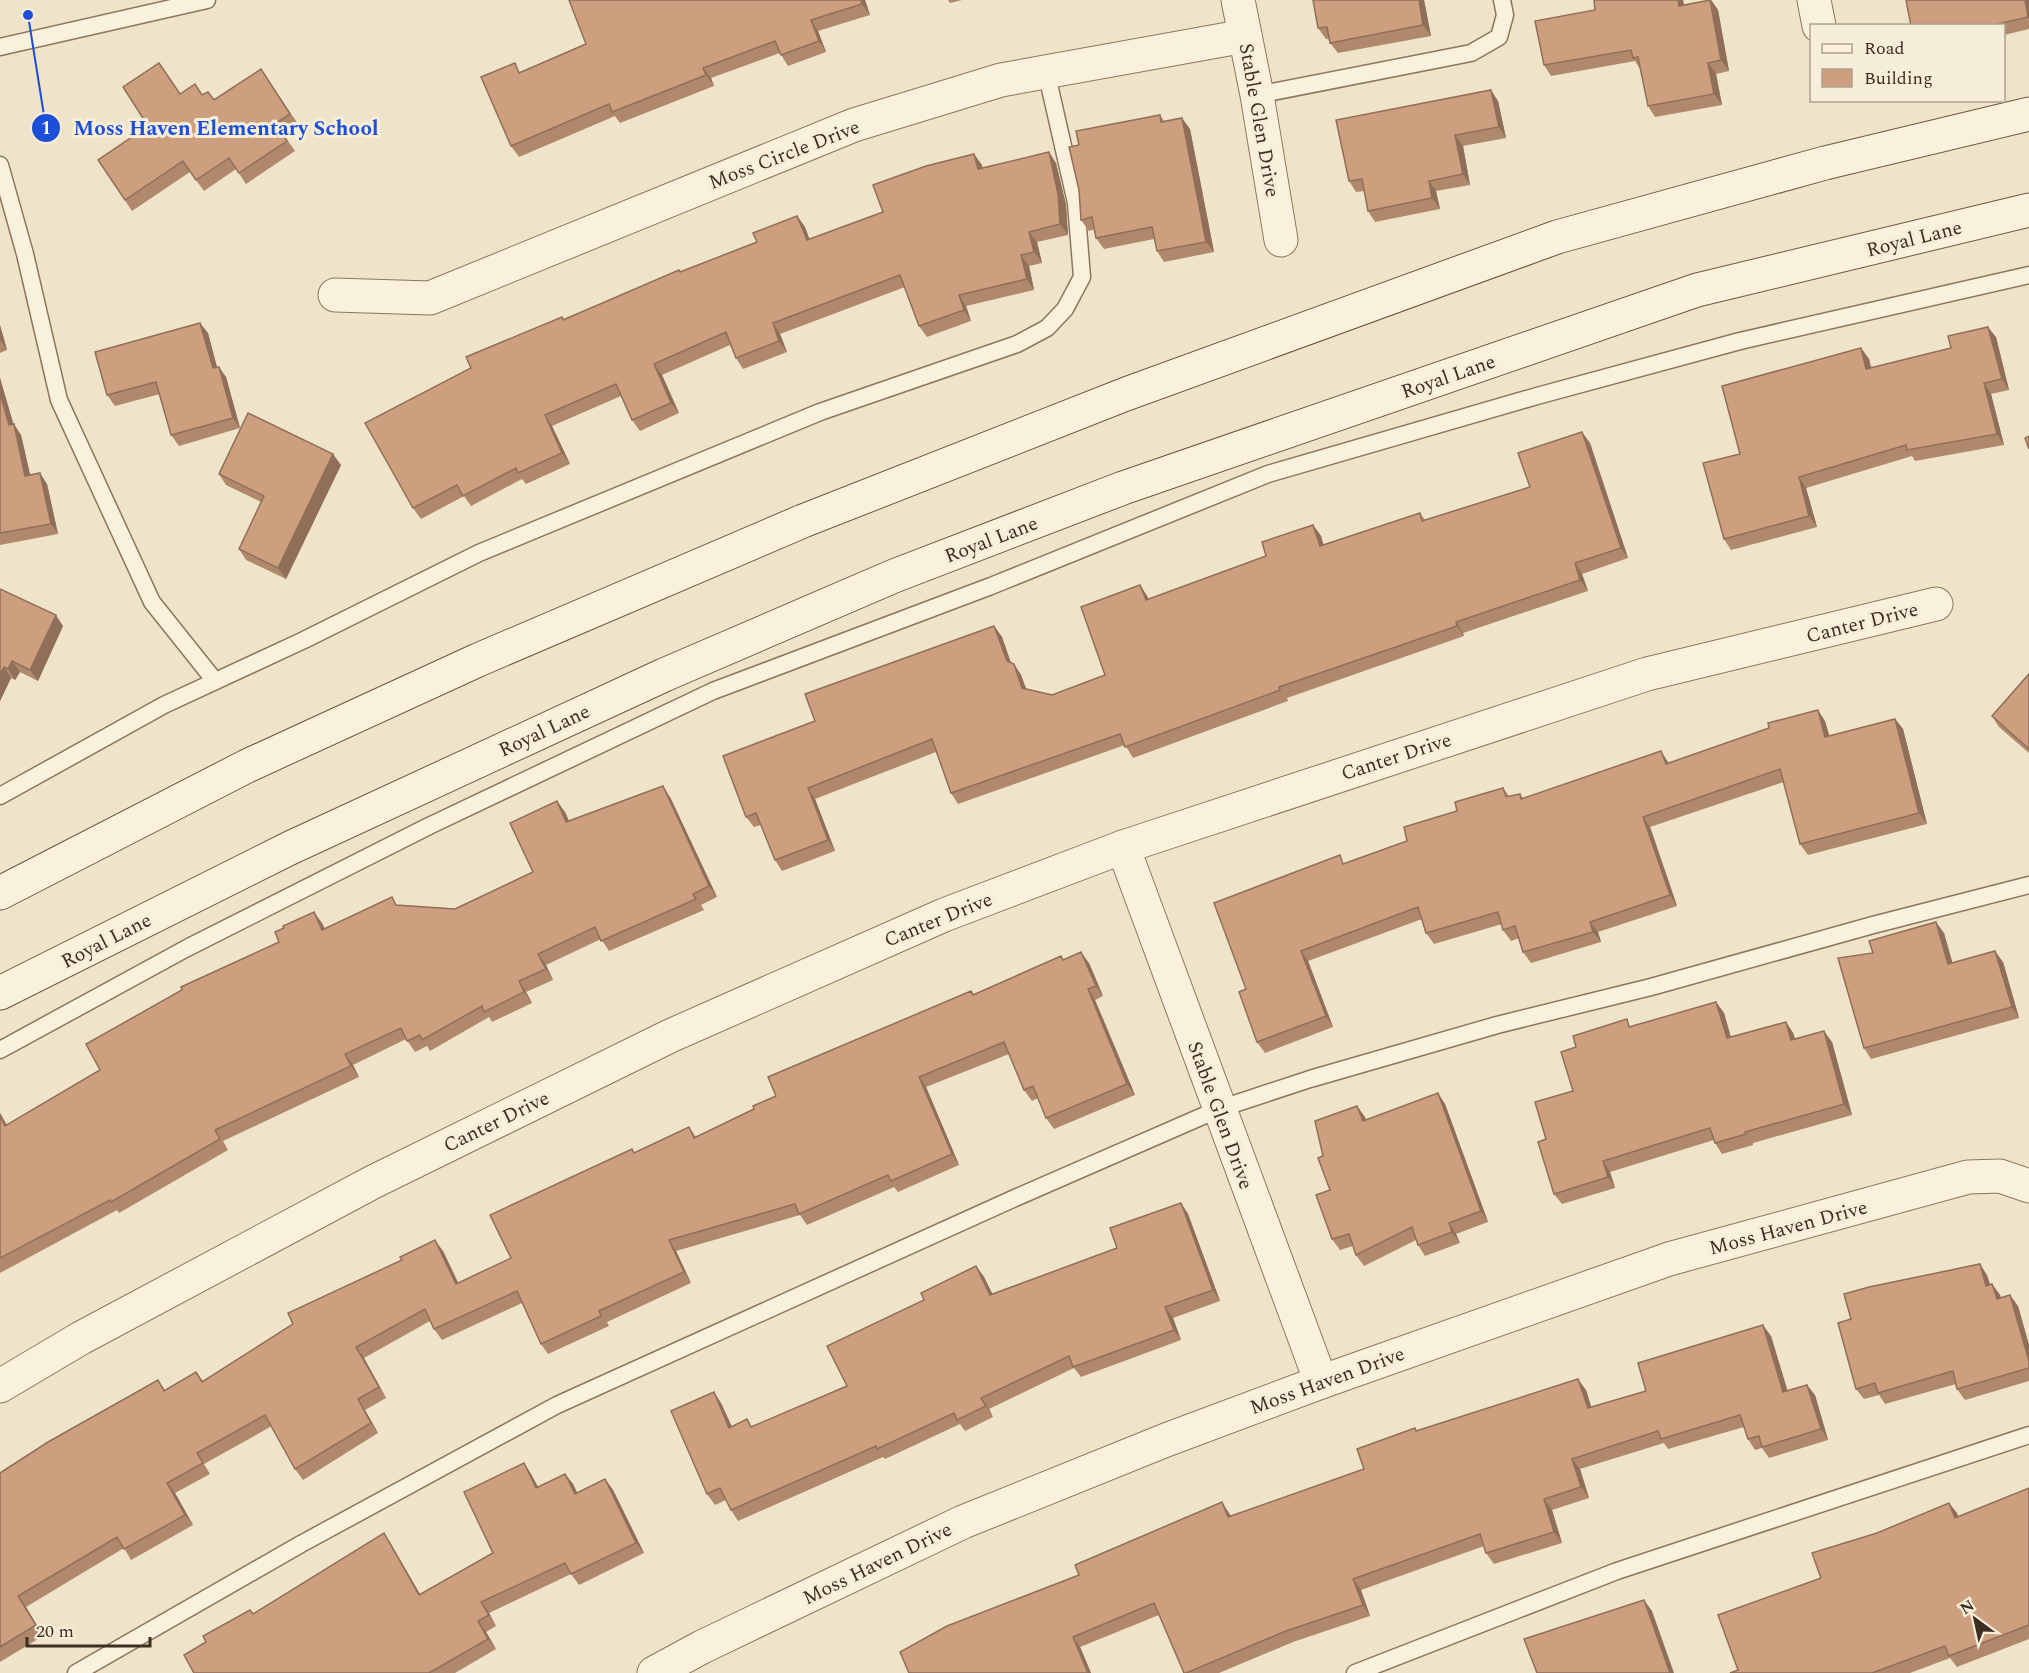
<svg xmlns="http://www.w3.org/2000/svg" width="2029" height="1673" font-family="Spectral,serif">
  <rect width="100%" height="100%" fill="#efe4c9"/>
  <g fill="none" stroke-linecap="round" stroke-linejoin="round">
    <!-- lane casing -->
    <g stroke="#8c765d" stroke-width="19">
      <g id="lane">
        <path d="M0,47L207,0"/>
        <path d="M1257,95L1471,53L1499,37L1505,15L1502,0"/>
        <path d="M0,165L25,254L59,400L152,602L215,681"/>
        <path d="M0,796L164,705L304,640L479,553L820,412L1017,344L1047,328L1065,309L1082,277L1076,203L1046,71"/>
        <path d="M0,1050L187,948L429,826L713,691L991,586L1268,474L1537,396L1740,341L2029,275"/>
        <path d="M76,1673L301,1544L557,1405L1015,1198L1219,1109L1310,1079L1497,1025L1651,987L1873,925L2029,885"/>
        <path d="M1355,1673L1617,1571L2029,1435"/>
      </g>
    </g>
    <!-- street casing -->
    <g stroke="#8c765d" stroke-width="35">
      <g id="street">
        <path d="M1238,0L1257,95L1281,240"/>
        <path d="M1814,0L1819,26"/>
        <path d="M335,295L430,298L854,125L1001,80L1245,36"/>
        <path d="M1123,847L1321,1382"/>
        <path d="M0,1386L81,1338L373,1182L670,1036L944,915L1123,847L1647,674L1936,604"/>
        <path d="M654,1673L702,1647L963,1522L1166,1440L1321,1382L1669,1259L1968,1177L2000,1176L2029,1186"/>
      </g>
    </g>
    <!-- secondary casing -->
    <g stroke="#6e5740" stroke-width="35">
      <g id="secondary">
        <path d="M0,893L247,766L478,660L803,521L1126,394L1557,237L1825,163L2029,114"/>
        <path d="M0,993L290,848L664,675L894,576L1123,488L1697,290L2029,210"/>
      </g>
    </g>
    <!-- lane -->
    <use href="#lane" stroke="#f9f1dc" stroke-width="16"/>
    <!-- street -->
    <use href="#street" stroke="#f9f1dc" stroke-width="33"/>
    <!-- secondary -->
    <use href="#secondary" stroke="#f9f1dc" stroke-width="33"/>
  </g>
  <!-- wall -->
  <g fill="#b0896d">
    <path d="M865,0L870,15L818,31L826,52L788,66L780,53L711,78L714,86L620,123L615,116L519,157L511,146L521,72Z"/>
    <path d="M948,0H962L950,3Z"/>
    <path d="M1313,0H1424L1431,36L1338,53L1330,43V39H1326L1318,28Z"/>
    <path d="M1594,0H1683L1684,5L1711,0L1718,10L1729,71L1716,74L1722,105L1655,117L1648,106L1640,69L1635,61L1551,76L1544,65L1595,10Z"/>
    <path d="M2029,0V29L2004,35V26H1911Z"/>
    <path d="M261,69L298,124L283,134L295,151L246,184L236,169L204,191L190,172L132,211L98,160L148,126L180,94L202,95L214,100Z"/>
    <path d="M1498,101L1506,138L1463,146L1470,185L1436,191L1440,209L1375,222L1368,211L1364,191L1356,192L1349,181Z"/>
    <path d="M1160,115L1164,121L1190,129L1214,252L1164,262L1157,251L1154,239L1104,249L1096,238L1095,229L1089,231L1081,220L1079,145Z"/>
    <path d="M1056,163L1066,205L1068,235L1037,242L1042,263L1029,266L1034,290L966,306L971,321L927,337L919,326L905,287L780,334L787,352L743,369L736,358L730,345L662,375L679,413L640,431L632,420L621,396L552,426L570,464L526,484L522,479L471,506L464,496L421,519L413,508L563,319L757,242L797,216L805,227L809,239L883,212L982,165V168Z"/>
    <path d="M0,325L7,350L0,353Z"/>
    <path d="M208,333L217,367L226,377L240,428L179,446L171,435L160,394L115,406L107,395Z"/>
    <path d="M1996,337L2009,390L1991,394L2004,445L1915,461L1912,456L1806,488L1817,527L1731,550L1724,539L1740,454L1861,348L1869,359L1871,368Z"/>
    <path d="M0,378L13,425L21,435L30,475L47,484L58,534L0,545Z"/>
    <path d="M1590,443L1628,558L1582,574L1588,591L1463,633L1464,636L1287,698L1288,701L1133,758L1125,745L958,804L951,793L936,752L815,799L835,851L782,871L775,860L761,825L754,827L746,817L815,721L994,626L1002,637L1011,663L1014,664L1021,675L1026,689L1052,695L1105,675L1140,585L1149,599L1266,556L1313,525L1321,536L1323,545L1420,513L1425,520L1530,487Z"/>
    <path d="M341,465L286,579L246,560L239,549L261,502L226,485L219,474Z"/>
    <path d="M0,589L63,626L38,681L20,672L15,680L11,678L0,701Z"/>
    <path d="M2029,674V753L1999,727L1992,716Z"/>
    <path d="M1895,719L1903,729L1927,824L1808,855L1800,844L1784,782L1650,827L1677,906L1598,932L1601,942L1531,963L1523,952L1519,938L1511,941L1503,930L1502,924L1434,944L1426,933L1422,919L1308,961L1333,1027L1265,1053L1257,1042L1246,989L1345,863L1407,841L1457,811L1503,788L1509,796L1520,794L1523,798L1669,763L1825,721L1829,736Z"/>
    <path d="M670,797L717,897L701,905L704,910L609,951L601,939L546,965L553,980L526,992L532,1003L492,1022L489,1017L430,1051L427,1046L415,1052L406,1039L353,1065L359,1077L223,1141L228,1150L119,1213L117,1210L0,1273V1113L7,1125L100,1070L322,923L325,929L398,905L455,909L533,872L565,812L569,821Z"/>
    <path d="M1944,933L1952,963L2003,962L2019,1018L1871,1059L1864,1048L1873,953Z"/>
    <path d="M1063,960L1089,963L1103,996L1095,1000L1135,1095L1054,1129L1046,1118L1038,1098L1032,1101L1024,1090L1009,1054L926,1087L959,1165L898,1192L894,1187L807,1225L800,1215L676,1251L691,1283L607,1322L609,1326L548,1354L541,1344L522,1303L442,1340L434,1329L430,1321L364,1358L386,1398L365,1410L378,1433L303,1480L295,1469L272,1426L204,1464L210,1474L175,1493L193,1525L131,1560L124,1548L26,1607L43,1636L0,1662V1473L158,1380L165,1390L196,1372L203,1381L443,1251L458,1283L511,1258L632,1149L635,1153L689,1127L696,1137L754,1109L776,1096L971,991L974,994Z"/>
    <path d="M1716,1002L1724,1013L1731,1037L1786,1022L1793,1033L1795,1039L1832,1042L1852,1115L1753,1143V1145L1722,1154L1715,1143L1714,1140L1610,1172L1615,1188L1562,1204L1554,1194L1546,1139L1573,1091L1576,1047L1632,1026Z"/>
    <path d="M1445,1104L1488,1222L1456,1234L1460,1243L1425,1256L1418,1245L1416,1240L1364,1266L1356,1255L1353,1246L1340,1250L1332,1239L1330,1190L1323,1156L1357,1106L1366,1120Z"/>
    <path d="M1181,1203L1188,1214L1220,1301L1173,1318L1181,1340L1081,1377L1074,1368L989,1409L993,1417L965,1431L960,1424L885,1459L883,1457L738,1521L731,1510L726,1500L715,1505L707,1494L721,1403L732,1427L747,1419L752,1427L847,1386L924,1300L976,1266L984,1277L992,1294L1117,1248Z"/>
    <path d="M1987,1275L1990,1285L1992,1284L2000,1295L2001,1298L2018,1306L2029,1345V1381L1965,1400L1957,1389L1956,1384L1885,1404L1879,1395L1864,1399L1856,1389L1851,1319Z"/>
    <path d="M1771,1336L1787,1390L1815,1395L1828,1440L1769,1458L1762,1448L1755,1450L1748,1439L1744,1427L1668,1449L1664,1443L1580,1469L1589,1498L1552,1510L1562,1543L1494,1564L1486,1553L1484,1546L1361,1590L1370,1616L1293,1642L1219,1673H1184L1159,1615L1080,1647L1091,1673H909L1079,1575L1229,1513L1231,1516L1364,1469L1415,1428L1417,1431L1586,1390L1591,1407L1646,1391Z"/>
    <path d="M524,1463L531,1474L538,1487L565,1474L573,1484L577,1493L605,1479L613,1490L644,1553L579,1585L571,1574L489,1613L496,1626L486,1632L496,1649L455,1673H194L253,1614L384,1533L391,1544L420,1595L493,1553Z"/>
    <path d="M2029,1488V1639L1957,1667L1950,1658L1910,1673H1730L1738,1670L1821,1578L1957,1513L1958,1516Z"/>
  </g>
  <!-- shaded-wall -->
  <g fill="#906f59">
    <path d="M861,0H865L870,15L862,4Z"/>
    <path d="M1419,0H1424L1431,36L1423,25Z"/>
    <path d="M1678,0H1683L1686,17L1679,6Z"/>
    <path d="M1711,0L1718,10L1729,71L1721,60Z"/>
    <path d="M2025,0H2029V19L2028,17Z"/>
    <path d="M811,20L818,31L826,52L819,41Z"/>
    <path d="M1708,63L1716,74L1722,105L1714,94Z"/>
    <path d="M703,68L711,78L714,86L706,75Z"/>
    <path d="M1491,90L1498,101L1506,138L1499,127Z"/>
    <path d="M1182,118L1190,129L1214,252L1206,242Z"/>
    <path d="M1455,135L1463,146L1470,185L1463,174Z"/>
    <path d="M1049,152L1056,163L1066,205L1068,235L1060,224Z"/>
    <path d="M974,154L982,165L985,180L978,169Z"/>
    <path d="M1429,181L1436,191L1440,209L1432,198Z"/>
    <path d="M797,216L805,227L814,251L807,240Z"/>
    <path d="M1029,232L1037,242L1042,263L1034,252Z"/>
    <path d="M1021,255L1029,266L1034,290L1027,279Z"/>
    <path d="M959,295L966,306L971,321L964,310Z"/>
    <path d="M200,323L208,333L220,379L213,368Z"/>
    <path d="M773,323L780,334L787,352L779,341Z"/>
    <path d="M0,325L7,350L0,340Z"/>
    <path d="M1988,327L1996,337L2009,390L2002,379Z"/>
    <path d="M1861,348L1869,359L1874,380L1866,369Z"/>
    <path d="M654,364L662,375L679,413L671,403Z"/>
    <path d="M219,367L226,377L240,428L233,418Z"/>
    <path d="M0,378L15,429L14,424L21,435L33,487L25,476L9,425L0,393Z"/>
    <path d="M1984,383L1991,394L2004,445L1997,434Z"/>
    <path d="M545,415L552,426L570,464L562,453Z"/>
    <path d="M1582,432L1590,443L1628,558L1621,548Z"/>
    <path d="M333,454L341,465L286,579L278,568Z"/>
    <path d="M40,473L47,484L58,534L51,524Z"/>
    <path d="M1799,477L1806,488L1817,527L1809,516Z"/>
    <path d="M1313,525L1321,536L1327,557L1320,546Z"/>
    <path d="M1575,563L1582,574L1588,591L1580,580Z"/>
    <path d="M1140,585L1147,596L1153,611L1146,600Z"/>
    <path d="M56,615L63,626L38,681L30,670Z"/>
    <path d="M1456,622L1463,633L1464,636L1457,626Z"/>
    <path d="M994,626L1002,637L1014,672L1007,661Z"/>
    <path d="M12,661L20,672L15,680L8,669Z"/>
    <path d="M1014,664L1021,675L1030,699L1022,688Z"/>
    <path d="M4,667L11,678L0,701V674Z"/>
    <path d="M1818,710L1825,721L1833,748L1825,737Z"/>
    <path d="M1895,719L1903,729L1927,824L1919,813Z"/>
    <path d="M1661,751L1668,762L1673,774L1666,764Z"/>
    <path d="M663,786L670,797L717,897L709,886Z"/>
    <path d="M808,788L815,799L835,851L828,840Z"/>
    <path d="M557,801L565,812L574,833L566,822Z"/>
    <path d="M1643,817L1650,827L1677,906L1670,895Z"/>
    <path d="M314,912L322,923L330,941L322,930Z"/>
    <path d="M1590,922L1598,932L1601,942L1593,932Z"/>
    <path d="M1936,922L1944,933L1956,975L1948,964Z"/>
    <path d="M1301,951L1308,961L1333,1027L1326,1016Z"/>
    <path d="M1995,951L2003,962L2019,1018L2012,1007Z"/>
    <path d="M1081,952L1089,963L1103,996L1096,986Z"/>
    <path d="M538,954L546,965L553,980L546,969Z"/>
    <path d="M519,981L526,992L532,1003L524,992Z"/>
    <path d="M1088,989L1095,1000L1135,1095L1127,1084Z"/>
    <path d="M1716,1002L1724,1013L1734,1049L1727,1038Z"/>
    <path d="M1786,1022L1793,1033L1799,1051L1791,1040Z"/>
    <path d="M1824,1031L1832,1042L1852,1115L1844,1104Z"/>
    <path d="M345,1054L353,1065L359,1077L351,1066Z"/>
    <path d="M919,1077L926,1087L959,1165L952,1154Z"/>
    <path d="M1438,1093L1445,1104L1488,1222L1481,1211Z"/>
    <path d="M1357,1106L1365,1117L1370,1132L1363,1121Z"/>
    <path d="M0,1113L13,1137L0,1116Z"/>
    <path d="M1603,1161L1610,1172L1615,1188L1608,1177Z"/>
    <path d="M1181,1203L1188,1214L1220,1301L1213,1290Z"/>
    <path d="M1449,1223L1456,1234L1460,1243L1452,1232Z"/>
    <path d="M435,1240L443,1251L464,1295L456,1284Z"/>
    <path d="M669,1240L676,1251L691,1283L684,1272Z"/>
    <path d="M1980,1264L1987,1275L1994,1297L1986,1286Z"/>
    <path d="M976,1266L984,1277L998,1305L990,1295Z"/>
    <path d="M1992,1284L2000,1295L2004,1310L1997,1299Z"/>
    <path d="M2010,1295L2018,1306L2029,1345V1361Z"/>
    <path d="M1165,1307L1173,1318L1181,1340L1174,1330Z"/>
    <path d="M1763,1325L1771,1336L1791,1402L1783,1392Z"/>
    <path d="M356,1347L364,1358L386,1398L379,1387Z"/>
    <path d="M1578,1379L1586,1390L1595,1419L1588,1408Z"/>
    <path d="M1807,1385L1815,1395L1828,1440L1821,1429Z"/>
    <path d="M714,1392L721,1403L737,1438L729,1428Z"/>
    <path d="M981,1398L989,1409L993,1417L986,1406Z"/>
    <path d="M358,1399L365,1410L378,1433L371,1423Z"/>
    <path d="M1572,1459L1580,1469L1589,1498L1581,1487Z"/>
    <path d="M524,1463L531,1474L544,1498L536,1488Z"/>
    <path d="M565,1474L573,1484L583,1505L575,1494Z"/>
    <path d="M605,1479L613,1490L644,1553L636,1543Z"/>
    <path d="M167,1483L175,1493L193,1525L185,1515Z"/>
    <path d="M1544,1499L1552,1510L1562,1543L1554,1532Z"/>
    <path d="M1222,1502L1229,1513L1236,1527L1228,1517Z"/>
    <path d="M1949,1503L1957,1513L1962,1528L1955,1518Z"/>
    <path d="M384,1533L391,1544L427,1606L419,1595Z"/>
    <path d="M1353,1579L1361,1590L1370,1616L1363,1605Z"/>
    <path d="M18,1596L26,1607L43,1636L36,1625Z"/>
    <path d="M1644,1600L1652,1611L1674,1673H1670Z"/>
    <path d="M481,1602L489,1613L496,1626L489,1615Z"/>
    <path d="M478,1621L486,1632L496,1649L488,1639Z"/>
    <path d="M1073,1637L1080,1647L1091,1673H1088Z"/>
  </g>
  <!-- building -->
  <g fill="#cd9f7f" stroke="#906f59" stroke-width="1.5">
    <path d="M569,0H861L862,4L811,20L819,41L781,55L775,41L703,68L706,75L612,112L609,104L511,146L481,77L515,63L519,73L586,44Z"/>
    <path d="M1313,0H1419L1423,25L1330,43L1327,27L1318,28Z"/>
    <path d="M1594,0H1678L1679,6L1710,0L1721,60L1708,63L1714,94L1648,106L1638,57L1633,58L1631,50L1544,65L1535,21L1595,10Z"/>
    <path d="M1906,0H2025L2028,17L1989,26H1911Z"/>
    <path d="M159,63L180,94L195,84L202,95L208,92L214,100L261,69L290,114L276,123L287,141L239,173L229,158L196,180L183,161L125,200L98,160L148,126L123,87Z"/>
    <path d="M1491,90L1499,127L1455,135L1463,174L1429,181L1432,198L1368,211L1362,179L1349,181L1336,120Z"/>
    <path d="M1160,115L1161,122L1182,118L1206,242L1157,251L1152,227L1096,238L1092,217L1081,220L1079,190L1069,147L1079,145L1076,131Z"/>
    <path d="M1049,152L1058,194L1060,224L1029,232L1034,252L1021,255L1027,279L959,295L964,310L919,326L900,275L773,323L779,341L736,358L726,332L654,364L671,403L632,420L616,384L545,415L562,453L518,473L516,468L463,496L457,485L413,508L365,423L471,368L466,357L562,317L563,320L679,270L680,272L757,242L753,233L797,216L807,240L883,212L873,185L926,166L974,154L978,169Z"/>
    <path d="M200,323L213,368L219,367L233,418L171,435L156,382L107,395L95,352Z"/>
    <path d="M1988,327L2002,379L1984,383L1997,434L1907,450L1906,445L1799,477L1809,516L1724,539L1703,463L1740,454L1722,386L1861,348L1866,369L1951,348L1948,336Z"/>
    <path d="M0,393L9,425L14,424L25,476L40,473L51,524L0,533Z"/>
    <path d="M248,413L333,454L278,568L239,549L264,496L219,474Z"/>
    <path d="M1582,432L1621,548L1575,563L1580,580L1456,622L1457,626L1279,687L1280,690L1125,747L1120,734L951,793L932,739L808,788L828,840L775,860L756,813L746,817L723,756L815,721L805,694L994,626L1007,661L1014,664L1022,688L1052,695L1105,675L1081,607L1140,585L1146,600L1266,556L1262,542L1313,525L1320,546L1420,513L1422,521L1530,487L1518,453Z"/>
    <path d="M2029,436V449L2025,438Z"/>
    <path d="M0,589L56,615L30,670L12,661L8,669L4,667L0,674Z"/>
    <path d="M2029,674V749L1992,716Z"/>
    <path d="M1818,710L1825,737L1895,719L1919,813L1800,844L1780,769L1643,817L1670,895L1590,922L1593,932L1523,952L1515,926L1503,930L1498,912L1426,933L1418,907L1301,951L1326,1016L1257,1042L1239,992L1246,989L1214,903L1340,855L1343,864L1407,841L1404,827L1457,811L1455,802L1503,788L1506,797L1520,794L1521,799L1661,751L1666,764L1769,728L1768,723Z"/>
    <path d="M663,786L709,886L693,894L696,899L601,941L595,927L538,954L546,969L519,981L524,992L484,1012L482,1006L422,1040L420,1035L407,1041L401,1028L345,1054L351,1066L215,1130L220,1139L111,1202L110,1200L0,1258V1116L5,1126L100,1070L86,1044L182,990L181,987L279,942L275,932L284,928L283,926L314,912L322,930L392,897L396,905L455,909L533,872L510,823L557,801L566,822Z"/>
    <path d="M1936,922L1948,964L1995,951L2012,1007L1864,1048L1838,958L1873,953L1869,941Z"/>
    <path d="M1081,952L1096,986L1088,989L1127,1084L1046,1118L1033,1086L1024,1090L1004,1042L919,1077L952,1154L891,1181L888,1175L799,1214L795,1204L669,1240L684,1272L599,1311L601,1316L541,1344L517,1291L434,1329L425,1309L356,1347L379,1387L358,1399L371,1423L295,1469L265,1415L197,1453L203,1463L167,1483L185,1515L124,1549L117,1537L18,1596L36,1625L0,1647V1473L48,1442L158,1380L164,1391L196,1372L202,1382L293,1324L288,1313L402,1260L400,1257L435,1240L456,1284L511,1258L490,1215L632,1149L634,1153L689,1127L694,1138L754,1109L753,1106L776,1096L768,1077L971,991L973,995L1061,956L1063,960Z"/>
    <path d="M1716,1002L1727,1038L1786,1022L1791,1040L1824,1031L1844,1104L1745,1132L1746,1134L1715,1143L1710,1128L1603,1161L1608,1177L1554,1194L1538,1142L1546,1139L1535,1102L1573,1091L1561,1052L1576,1047L1573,1036L1627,1019L1629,1027Z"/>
    <path d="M1438,1093L1481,1211L1449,1223L1452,1232L1418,1245L1412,1227L1356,1255L1349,1234L1332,1239L1316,1195L1330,1190L1318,1158L1323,1156L1315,1121L1357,1106L1363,1121Z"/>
    <path d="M1181,1203L1213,1290L1165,1307L1174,1330L1073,1367L1069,1356L981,1398L986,1406L957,1420L954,1413L877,1449L876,1446L731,1510L720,1488L707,1494L671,1411L714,1392L729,1428L747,1419L751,1427L847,1386L827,1346L924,1300L921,1293L976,1266L990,1295L1117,1248L1110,1228Z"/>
    <path d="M1980,1264L1986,1286L1992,1284L1997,1299L2010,1295L2029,1361V1368L1957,1389L1953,1371L1878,1393L1875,1383L1856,1389L1838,1323L1851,1319L1844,1294L1869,1287Z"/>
    <path d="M1763,1325L1783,1392L1807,1385L1821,1429L1762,1447L1759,1436L1748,1439L1740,1415L1661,1439L1658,1431L1572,1459L1581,1487L1544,1499L1554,1532L1486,1553L1480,1534L1353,1579L1363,1605L1286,1631L1186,1673H1184L1154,1603L1073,1637L1088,1673H909L900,1652L947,1626L1079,1575L1075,1565L1222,1502L1228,1517L1364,1469L1357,1449L1415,1428L1416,1431L1578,1379L1588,1408L1646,1391L1638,1363Z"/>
    <path d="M524,1463L536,1488L565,1474L575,1494L605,1479L636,1543L571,1574L565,1563L481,1602L489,1615L478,1621L488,1639L429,1673H194L184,1655L206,1642L203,1636L250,1610L253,1614L384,1533L419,1595L493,1553L464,1492Z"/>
    <path d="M2029,1488V1625L1949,1656L1945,1646L1872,1673H1730L1738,1670L1718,1615L1821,1578L1812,1553L1877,1533L1949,1503L1955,1518Z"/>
    <path d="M1644,1600L1670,1673H1537L1524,1639Z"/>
  </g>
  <g text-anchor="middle" stroke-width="6" stroke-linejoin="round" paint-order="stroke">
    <!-- street labels -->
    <g font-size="20" fill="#3c2e21" stroke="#f6eed9">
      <text transform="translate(1260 120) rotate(80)" y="7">Stable Glen Drive</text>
      <text transform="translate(784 154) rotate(-21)" y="7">Moss Circle Drive</text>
      <text transform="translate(1914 238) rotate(-14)" y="7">Royal Lane</text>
      <text transform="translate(1448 376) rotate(-19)" y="7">Royal Lane</text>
      <text transform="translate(991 539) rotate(-21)" y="7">Royal Lane</text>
      <text transform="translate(1862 622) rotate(-14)" y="7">Canter Drive</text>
      <text transform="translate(544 730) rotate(-25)" y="7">Royal Lane</text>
      <text transform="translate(1396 756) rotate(-18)" y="7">Canter Drive</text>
      <text transform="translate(938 919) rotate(-22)" y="7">Canter Drive</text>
      <text transform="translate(106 940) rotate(-27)" y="7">Royal Lane</text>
      <text transform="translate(1221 1115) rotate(70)" y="7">Stable Glen Drive</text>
      <text transform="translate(496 1121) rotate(-26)" y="7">Canter Drive</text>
      <text transform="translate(1788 1227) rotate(-15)" y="7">Moss Haven Drive</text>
      <text transform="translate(1327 1380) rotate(-20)" y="7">Moss Haven Drive</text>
      <text transform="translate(877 1563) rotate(-26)" y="7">Moss Haven Drive</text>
    </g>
  </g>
  <!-- callouts -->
  <path fill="none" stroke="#1d4ed8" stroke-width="2" d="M28 15L46 128"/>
  <g fill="#1d4ed8" stroke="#f6eed9" stroke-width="2">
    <circle cx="28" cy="15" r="6"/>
    <circle cx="46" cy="128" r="15"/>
  </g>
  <g font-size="18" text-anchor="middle" font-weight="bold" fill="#fff">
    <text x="46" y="134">1</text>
  </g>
  <g font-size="21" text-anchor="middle" font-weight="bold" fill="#1d4ed8" stroke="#f6eed9" stroke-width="6" stroke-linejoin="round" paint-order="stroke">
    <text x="226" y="135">Moss Haven Elementary School</text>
  </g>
  <!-- legend -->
  <rect x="1810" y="24" width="195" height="78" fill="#f6eed9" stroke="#aca18f" stroke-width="1.5"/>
  <rect x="1822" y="44" width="30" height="9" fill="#f9f1dc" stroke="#aca18f" stroke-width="1.5"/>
  <text x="1864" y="54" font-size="18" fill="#3c2e21">Road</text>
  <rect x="1822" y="69" width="30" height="18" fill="#cd9f7f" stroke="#aca18f" stroke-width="1.5"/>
  <text x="1864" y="84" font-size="18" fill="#3c2e21">Building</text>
  <!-- north arrow -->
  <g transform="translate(1975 1619) rotate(327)" stroke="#f6eed9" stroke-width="4.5" paint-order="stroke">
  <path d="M0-4.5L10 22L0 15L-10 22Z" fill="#3c2e21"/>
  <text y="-9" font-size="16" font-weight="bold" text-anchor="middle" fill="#3c2e21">N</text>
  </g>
  <!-- scale -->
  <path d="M27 1637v9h123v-9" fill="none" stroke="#3c2e21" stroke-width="3"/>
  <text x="36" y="1637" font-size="18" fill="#3c2e21" stroke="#f6eed9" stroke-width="4.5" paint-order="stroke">20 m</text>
</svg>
